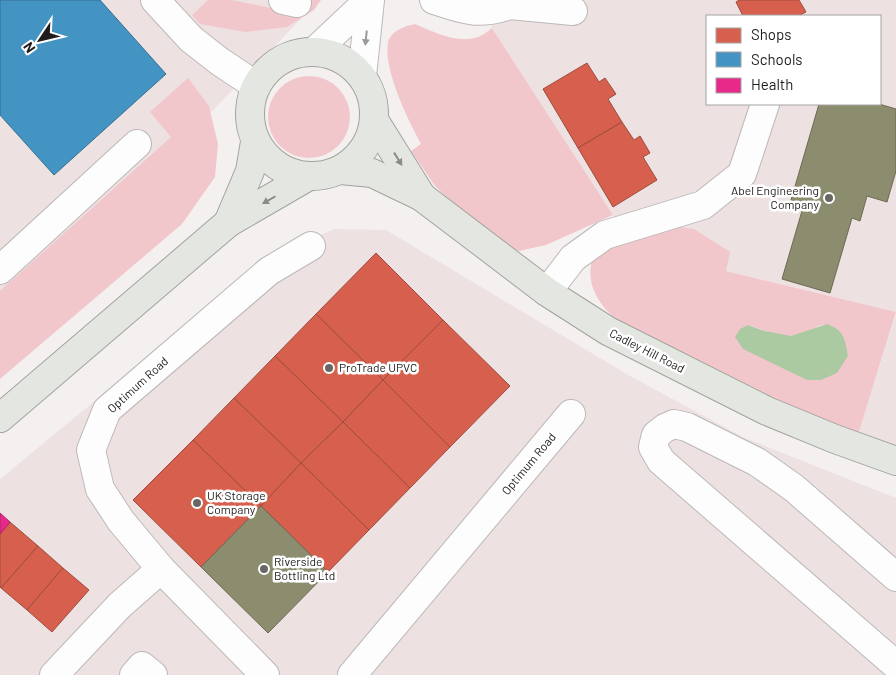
<svg xmlns="http://www.w3.org/2000/svg" width="896" height="675" font-family="Barlow,sans-serif">
  <rect width="100%" height="100%" fill="#f5f0f0"/>
  <!-- built -->
  <g fill="#ede1e2" fill-rule="evenodd">
    <path d="M0,0H319L0,332Z"/>
    <path d="M483,0H896V312L726,271L623,241L613,215L492,28ZM707,16H880V104H707Z"/>
    <path d="M335,229L386,230L630,376L745,438L896,498V675H0V479L275,253Z"/>
    <path d="M896,314V449L858,435Z"/>
  </g>
  <!-- green -->
  <g fill="#f2c7cc" fill-rule="evenodd">
    <path d="M208,0H232L304,15L309,0H321L314,10L287,27L245,32L200,24L192,15Z"/>
    <path d="M415,24C434,32 457,44 478,37C483,35 488,31 492,28L613,215L546,245L519,251L499,245L481,231L435,186L411,151L421,144C408,120 383,69 388,42C391,31 405,26 415,24Z"/>
    <circle cx="309" cy="117" r="41"/>
    <path d="M188,78L209,106L218,144L215,177L182,224L0,379V291L171,137L150,112Z"/>
    <path d="M679,227L694,229L730,252L726,271L896,312L858,435L756,392L618,320C601,308 587,287 591,265C592,260 595,254 597,250L612,244ZM748,325C761,329 776,336 790,336C814,336 824,309 844,339L735,337Z"/>
  </g>
  <!-- water -->
  <path fill="#accaa2" d="M827,324C844,330 845,339 848,356L837,373L821,380H807L743,349L735,337L740,329L748,325L765,331L791,336Z"/>
  <!-- shops -->
  <g fill="#d6604d" stroke="#9f4c3e">
    <path d="M739,0H799L806,12L798,16H743L736,2Z"/>
    <path d="M587,63L599,82L605,78L616,94L608,99L622,122L578,148L543,89Z"/>
    <path d="M622,122L634,140L640,136L650,153L643,157L657,180L613,207L578,148Z"/>
    <path d="M376,253L443,320L383,380L316,314Z"/>
    <path d="M316,314L383,380L343,422L275,356Z"/>
    <path d="M443,320L510,386L450,447L383,380Z"/>
    <path d="M275,356L343,422L301,463L234,398Z"/>
    <path d="M383,380L450,447L410,488L343,422Z"/>
    <path d="M234,398L301,463L261,506L193,440Z"/>
    <path d="M343,422L410,488L369,530L301,463Z"/>
    <path d="M193,440L261,506L201,567L133,500Z"/>
    <path d="M301,463L369,530L328,572L261,506Z"/>
    <path d="M10,522L38,546L1,588L0,587V534Z"/>
    <path d="M38,546L63,568L27,610L1,588Z"/>
    <path d="M63,568L89,590L52,632L27,610Z"/>
  </g>
  <!-- schools -->
  <path fill="#4393c3" stroke="#386f91" d="M0,0H100L166,74L54,175L0,115Z"/>
  <!-- health -->
  <path fill="#e7298a" stroke="#ab2569" d="M0,513L10,522L0,534Z"/>
  <!-- industry -->
  <g fill="#8c8c6e" stroke="#6c6a55">
    <path d="M819,104H879L896,109V171L887,202L867,196L860,221L852,218L830,293L782,279L804,204L791,200Z"/>
    <path d="M261,506L328,572L268,633L201,567Z"/>
  </g>
  <g fill="none" stroke-linecap="round" stroke-linejoin="round">
    <!-- minor casing -->
    <g stroke="#bcb8b8" stroke-width="30">
      <g id="minor">
        <path d="M155,0L191,39L219,61L255,85"/>
        <path d="M283,0L297,3"/>
        <path d="M434,0C466,10 477,16 510,5L512,0"/>
        <path d="M510,5L573,11"/>
        <path d="M315,51L369,0"/>
        <path d="M362,76L370,0"/>
        <path d="M0,270L137,144"/>
        <path d="M547,292L573,258L605,235L703,205L742,174L765,104"/>
        <path d="M161,569L121,521L100,489L91,450L107,410L269,271L311,246"/>
        <path d="M896,577L794,488L757,462L687,427L674,424L665,428L656,435L653,447L661,461L896,665"/>
        <path d="M54,675L120,605L161,569L265,675"/>
        <path d="M134,675L142,666L153,675"/>
        <path d="M352,675L571,414"/>
      </g>
    </g>
    <!-- major casing -->
    <g stroke="#a0a49b" stroke-width="30">
      <g id="major">
        <circle cx="312" cy="114" r="62"/>
        <path d="M374,120L422,197"/>
        <path d="M341,170L372,173L422,197L547,292L608,331L767,411L835,439L896,461"/>
        <path d="M228,223L250,171L255,142"/>
        <path d="M0,418L228,223L309,176"/>
      </g>
    </g>
    <!-- minor -->
    <use href="#minor" stroke="#fefdfd" stroke-width="28"/>
    <!-- major -->
    <use href="#major" stroke="#e3e6e1" stroke-width="28"/>
  </g>
  <!-- one-way arrows -->
  <defs><path id="oneway-solid" d="M-6-.8H1V-3.2L6.5 0L1 3.2V.8H-6Z" transform="scale(1.25)"/></defs>
  <use fill="#9a9898" href="#oneway-solid" transform="translate(366 38) rotate(96)"/>
  <g fill="#8b8b88">
    <use href="#oneway-solid" transform="translate(398 159) rotate(58)"/>
    <use href="#oneway-solid" transform="translate(269 200) rotate(150)"/>
  </g>
  <!-- markers -->
  <g fill="#6b6666" stroke="#fff" stroke-width="2">
    <circle cx="829" cy="198" r="5"/>
    <circle cx="329" cy="368" r="5"/>
    <circle cx="197" cy="503" r="5"/>
    <circle cx="264" cy="569" r="5"/>
  </g>
  <g text-anchor="middle" stroke-width="5" stroke-linejoin="round" paint-order="stroke">
    <!-- poi labels -->
    <g font-size="12" fill="#201c1c" stroke="#fff" text-anchor="start">
      <text x="819" y="195" text-anchor="end">Abel Engineering<tspan x="819" dy="14">Company</tspan></text>
      <text x="339" y="372">ProTrade UPVC</text>
      <text x="207" y="500">UK Storage<tspan x="207" dy="14">Company</tspan></text>
      <text x="274" y="566">Riverside<tspan x="274" dy="14">Bottling Ltd</tspan></text>
    </g>
    <!-- street labels -->
    <g font-size="12" fill="#201c1c" stroke="#fff">
      <text transform="translate(647 351) rotate(27)" y="4">Cadley Hill Road</text>
      <text transform="translate(138 385) rotate(-42)" y="4">Optimum Road</text>
      <text transform="translate(529 464) rotate(-50)" y="4">Optimum Road</text>
    </g>
  </g>
  <!-- legend -->
  <rect x="706" y="15" width="175" height="90" fill="#ffffff" stroke="#a6a4a4"/>
  <rect x="716" y="28" width="25" height="15" fill="#d6604d" stroke="#a6a4a4"/>
  <text x="751" y="40" font-size="15" fill="#201c1c">Shops</text>
  <rect x="716" y="52" width="25" height="15" fill="#4393c3" stroke="#a6a4a4"/>
  <text x="751" y="65" font-size="15" fill="#201c1c">Schools</text>
  <rect x="716" y="78" width="25" height="15" fill="#e7298a" stroke="#a6a4a4"/>
  <text x="751" y="90" font-size="15" fill="#201c1c">Health</text>
  <!-- north arrow -->
  <g transform="translate(40 40) rotate(235)" stroke="#ffffff" stroke-width="4" paint-order="stroke">
  <path d="M0-4L9 19L0 12L-9 19Z" fill="#201c1c"/>
  <text y="-8" font-size="14" font-weight="bold" text-anchor="middle" fill="#201c1c">N</text>
  </g>
</svg>
